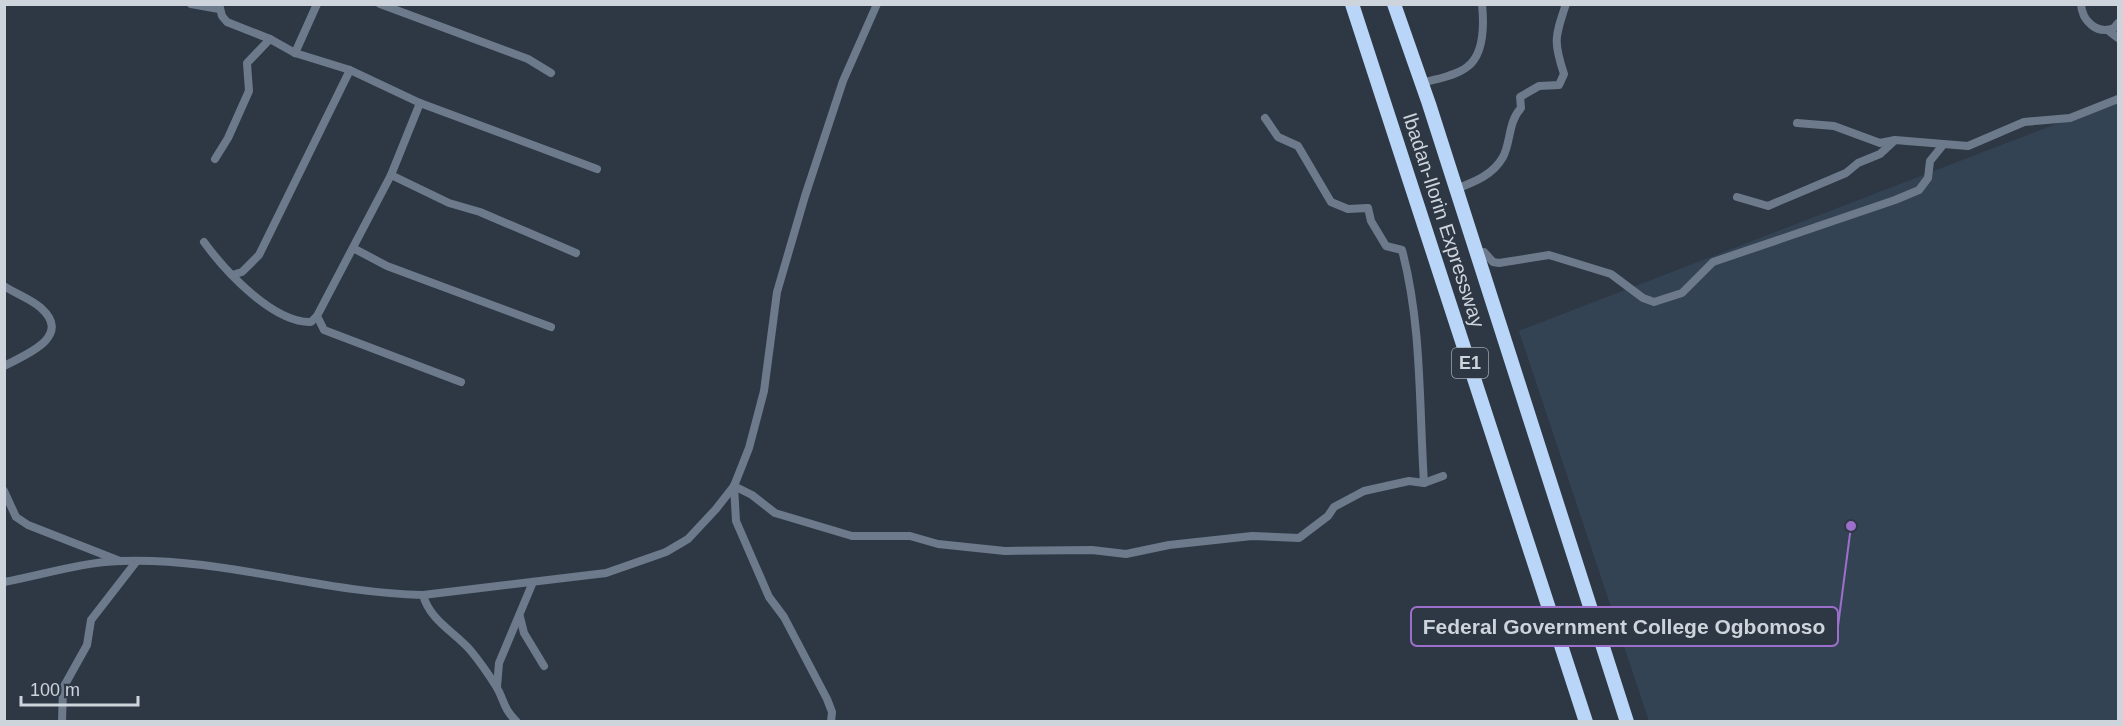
<svg xmlns="http://www.w3.org/2000/svg" width="2123" height="726" font-family="Arial,sans-serif">
  <rect width="100%" height="100%" fill="#2e3844"/>
  <!-- built -->
  <path fill="#344354" d="M2118,100V721H1649L1519,331Z"/>
  <g fill="none" stroke-linecap="round" stroke-linejoin="round">
    <!-- minor -->
    <g stroke="#6c7a8b" stroke-width="8">
      <path d="M191,4L219,9"/>
      <path d="M219,4L222,16L227,22L270,39L295,53L350,70L420,103L597,169"/>
      <path d="M380,4L528,59L551,73"/>
      <path d="M2081,4C2082,21 2097,35 2114,28L2118,23"/>
      <path d="M2109,31L2118,38"/>
      <path d="M295,53L317,4"/>
      <path d="M1422,83C1435,79 1456,76 1467,67C1485,54 1484,24 1482,4"/>
      <path d="M420,103L391,175L317,316L324,330L461,382"/>
      <path d="M1265,118L1278,137L1298,146L1331,202L1348,209L1368,208L1371,221L1386,246L1402,250C1422,325 1419,406 1424,483"/>
      <path d="M1797,123L1834,126L1880,143L1895,140L1968,146L2024,122L2070,118L2118,99"/>
      <path d="M215,159L228,138L249,91L247,63L270,39"/>
      <path d="M391,175L449,203L480,212L576,253"/>
      <path d="M1456,189C1474,182 1493,175 1503,157C1511,142 1508,122 1521,108L1520,97L1539,86L1559,85L1564,74C1553,41 1555,37 1566,4"/>
      <path d="M1737,197L1768,206L1846,173L1858,163L1880,154L1894,141"/>
      <path d="M204,242C225,271 273,323 311,322L317,316"/>
      <path d="M353,248L387,266L551,327"/>
      <path d="M1477,254L1484,252L1493,262L1499,263L1549,255L1611,274L1643,298L1654,302L1682,293L1713,262L1895,200L1919,190L1928,178L1930,161L1943,145"/>
      <path d="M232,275L242,272L259,255L350,70"/>
      <path d="M4,286C16,294 31,299 41,308C73,337 25,355 4,366"/>
      <path d="M734,486L752,495L775,513L852,536H910L938,544L1005,551L1092,550L1126,554L1169,545L1252,536L1299,538L1328,516L1334,507L1364,491L1409,481L1424,483L1443,476"/>
      <path d="M734,486L736,521L769,597L784,617L827,699L832,712L831,722"/>
      <path d="M4,491L16,517L28,525L120,561"/>
      <path d="M4,582C43,575 81,562 121,561C222,557 322,593 423,595L606,573L666,552L688,539L716,509L734,486L749,448L764,391L777,292L805,196L843,81L877,4"/>
      <path d="M423,595C430,621 456,633 471,651C480,662 489,675 496,686C505,701 502,707 517,722"/>
      <path d="M520,617L524,633L544,666"/>
      <path d="M497,687L499,663L533,582"/>
      <path d="M62,722L63,688L87,645L91,620L136,562"/>
    </g>
    <!-- motorway -->
    <g stroke="#b9d5f7" stroke-width="14">
      <path d="M1352,4L1586,722"/>
      <path d="M1394,4L1429,104L1627,722"/>
    </g>
  </g>
  <g text-anchor="middle" stroke-width="4.5" stroke-linejoin="round" paint-order="stroke">
    <!-- shield labels -->
    <rect fill="#2e3844" stroke="#9ea5ae" stroke-width="1.5" x="1452" y="348" width="36" height="30" rx="4.5"/>
    <g font-size="18" font-weight="bold" fill="#ced4dc">
      <text x="1470" y="369">E1</text>
    </g>
    <!-- street labels -->
    <g font-size="20" fill="#ced4dc" stroke="#2e3844">
      <text transform="translate(1444 220) rotate(72)" y="7">Ibadan-Ilorin Expressway</text>
    </g>
  </g>
  <!-- callouts -->
  <path fill="none" stroke="#9c6fcb" stroke-width="2" d="M1851 526L1838 626"/>
  <circle fill="#9c6fcb" stroke="#2e3844" stroke-width="2" cx="1851" cy="526" r="6"/>
  <rect fill="#2e3844" stroke="#9c6fcb" stroke-width="2" x="1411" y="607" width="427" height="39" rx="6"/>
  <g font-size="21" text-anchor="middle" font-weight="bold" fill="#ced4dc">
    <text x="1624" y="634">Federal Government College Ogbomoso</text>
  </g>
  <!-- border -->
  <rect width="2123" height="726" fill="none" stroke="#ced4dc" stroke-width="12"/>
  <!-- scale -->
  <path d="M21 696v9h117v-9" fill="none" stroke="#ced4dc" stroke-width="3"/>
  <text x="30" y="696" font-size="18" fill="#ced4dc" stroke="#2e3844" stroke-width="4.5" paint-order="stroke">100 m</text>
</svg>
